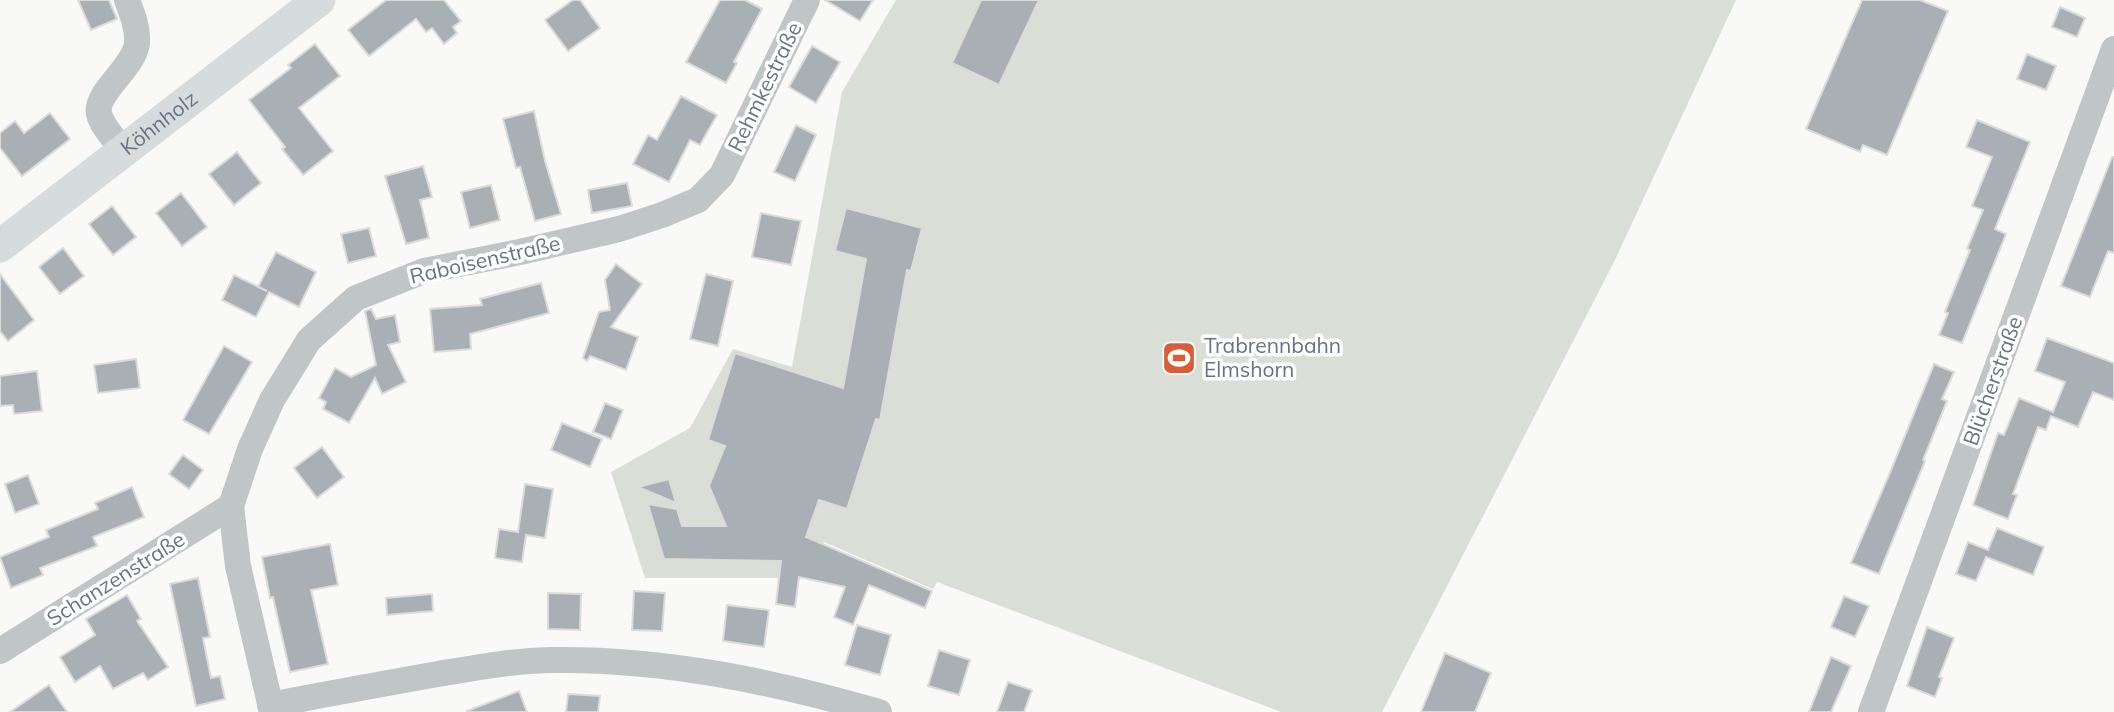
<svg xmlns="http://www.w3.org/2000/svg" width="2114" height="712" font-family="Mulish,sans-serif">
  <rect width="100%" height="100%" fill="#f9f9f7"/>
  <!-- green -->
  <path fill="#d9ded6" d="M896,0H1736L1614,262L1382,712H1281L937,582L933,589L824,542L800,578H645L611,472L690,428L733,349L792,367L842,92Z"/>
  <!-- building -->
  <g fill="#a8b0b6" stroke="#dbdbd9" stroke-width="2">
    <path d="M78,0H109L117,19L91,30Z"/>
    <path d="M386,0H444L461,21L453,27L457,33L444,44L432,28L426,32L416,19L369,56L348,30Z"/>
    <path d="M573,0H580L600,28L568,51L545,20Z"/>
    <path d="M720,0H745L762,9L734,62L737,63L726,83L686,62Z"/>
    <path d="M825,0H873L860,21Z"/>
    <path d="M981,0H1039L999,85L952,63Z"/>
    <path d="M1862,0H1920L1948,11L1887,155L1863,145L1860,152L1806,129Z"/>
    <path d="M2060,7L2085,18L2077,37L2052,27Z"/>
    <path d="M315,44L340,76L299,108L333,151L303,175L282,149L285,147L249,100L291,68L288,65Z"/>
    <path d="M812,46L840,62L816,103L789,87Z"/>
    <path d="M2027,54L2056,66L2046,90L2017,79Z"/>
    <path d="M681,96L717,115L700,145L690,140L669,182L633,164L648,135L657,140Z"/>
    <path d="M534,111L545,161L561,214L535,221L520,167L516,168L503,119Z"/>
    <path d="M50,113L70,139L22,176L0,148V133L15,121L24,133Z"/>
    <path d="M1977,120L2030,142L1995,229L2006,234L1962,343L1939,335L1948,313L1945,312L1970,250L1967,249L1983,210L1972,206L1992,157L1966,147Z"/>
    <path d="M796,125L816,135L795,181L774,172Z"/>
    <path d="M237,152L261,183L234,205L209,174Z"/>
    <path d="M2112,157H2114V253L2108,251L2090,297L2061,286Z"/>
    <path d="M423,166L432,197L420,200L429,238L406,244L385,176Z"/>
    <path d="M627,183L632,206L592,213L588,190Z"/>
    <path d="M491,185L500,220L470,228L461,192Z"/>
    <path d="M181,193L207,227L182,246L156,213Z"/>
    <path d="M112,206L136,237L113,255L89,224Z"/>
    <path d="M846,208L922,228L911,271L907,270L880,420L876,419L847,509L819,500L806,537L932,591L925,608L869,585L853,625L834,617L845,587L799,577L795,607L776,604L781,561L664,559L648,504L677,509L682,526H726L709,486L725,446L708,440L735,353L843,388L866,259L835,251Z"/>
    <path d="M761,213L801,221L791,265L752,257Z"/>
    <path d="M369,228L376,256L348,263L341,234Z"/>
    <path d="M63,248L84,276L60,294L39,267Z"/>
    <path d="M276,252L316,272L299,307L269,292L256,317L222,300L234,275L267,291L258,287Z"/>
    <path d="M616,264L642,284L611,327L638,337L626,370L590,356L587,361L583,358L599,312L610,310L605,280Z"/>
    <path d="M0,274L34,320L8,341L0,331Z"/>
    <path d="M706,274L733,281L718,346L690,339Z"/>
    <path d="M541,283L549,313L470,334L471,349L434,352L430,309L482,305L480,299Z"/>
    <path d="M371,309L376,319L395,315L400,342L388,345L406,382L382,394L375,378L349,423L323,409L326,402L319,398L335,368L351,377L376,365L365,311Z"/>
    <path d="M2047,338L2114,363V400L2093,392L2078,427L2051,416L2046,430L2038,427L2013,494L2017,495L2008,519L1973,505L1998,433L2004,435L2019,398L2053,412L2065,382L2035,371Z"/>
    <path d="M224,346L252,362L209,434L183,420Z"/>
    <path d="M136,359L140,388L98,393L94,365Z"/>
    <path d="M1934,364L1954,372L1942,399L1947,401L1923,460L1925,461L1879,574L1851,563L1889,475Z"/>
    <path d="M37,371L42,411L14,414L13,405L0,406V376Z"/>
    <path d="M605,403L623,410L611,439L593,432Z"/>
    <path d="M562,423L602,439L590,467L551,450Z"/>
    <path d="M322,447L344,477L317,498L294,468Z"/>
    <path d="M183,455L203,470L189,489L169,474Z"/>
    <path d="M28,475L39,504L15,513L5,484Z"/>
    <path d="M669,479L676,503L638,487Z"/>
    <path d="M525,484L553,489L545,538L526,535L522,562L495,558L499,529L518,532Z"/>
    <path d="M132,487L144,517L93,537L97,546L40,568L43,575L11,588L0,557L49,537L46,530L98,509L95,503Z"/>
    <path d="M1997,528L2044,547L2033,575L1986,557L1976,581L1956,574L1968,542L1988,550Z"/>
    <path d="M330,544L338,585L311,590L328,664L290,672L273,597L270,598L262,557Z"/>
    <path d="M198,578L210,637L203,638L211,678L220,676L225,699L196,706L170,584Z"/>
    <path d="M634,591L665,593L662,631L632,630Z"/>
    <path d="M548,593L581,594L580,630L548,629Z"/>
    <path d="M432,594L433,611L387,615L386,598Z"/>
    <path d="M127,595L141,619L137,621L168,667L148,680L143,673L113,689L100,666L75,682L60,657L95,635L86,619Z"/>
    <path d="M1844,596L1869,606L1855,637L1831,627Z"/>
    <path d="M727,605L769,610L764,647L723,641Z"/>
    <path d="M857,625L891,635L880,675L845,665Z"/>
    <path d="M1927,627L1954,638L1939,677L1942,678L1935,697L1907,686Z"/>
    <path d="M939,650L970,660L959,695L928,686Z"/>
    <path d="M1445,653L1491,673L1475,712H1421Z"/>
    <path d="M1831,657L1851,666L1831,712H1809Z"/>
    <path d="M1008,682L1032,690L1024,712H997Z"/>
    <path d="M49,685L67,712H10Z"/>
    <path d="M519,691L527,712H468L467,711Z"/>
    <path d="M568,694L600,696L598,712H566Z"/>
  </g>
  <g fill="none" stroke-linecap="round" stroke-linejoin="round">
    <!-- minor -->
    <g stroke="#c0c5c8" stroke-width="26">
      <path d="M123,151C116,140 102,127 99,114C94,93 135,67 137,43C138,28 132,13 127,0"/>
      <path d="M0,651L231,506"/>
      <path d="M270,705C326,694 382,684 438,674C474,668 512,661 549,660C661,658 772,681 879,712"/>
      <path d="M272,712L238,566L231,506L250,449L272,400L309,340L356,298L424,271L520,252L619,229L662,215L698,200L722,175L807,0"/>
      <path d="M1871,712L2114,49"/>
    </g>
    <!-- major -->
    <path stroke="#d6dbde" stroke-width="33" id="s1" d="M0,246L319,0"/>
  </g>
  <!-- icons -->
  <defs>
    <g id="stadium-square" transform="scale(1.75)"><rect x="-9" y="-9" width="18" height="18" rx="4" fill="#d75e39" stroke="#fff"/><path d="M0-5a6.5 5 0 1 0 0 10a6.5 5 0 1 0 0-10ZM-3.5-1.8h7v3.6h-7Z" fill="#fff"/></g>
  </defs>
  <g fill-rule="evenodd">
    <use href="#stadium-square" x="1179" y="358"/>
  </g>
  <g text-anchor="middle" stroke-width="7" stroke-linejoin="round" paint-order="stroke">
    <!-- street labels -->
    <g font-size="21" fill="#667480" stroke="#fff">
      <text transform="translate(765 87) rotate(-64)" y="7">Rehmkestraße</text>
      <text dy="7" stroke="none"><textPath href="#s1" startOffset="201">Köhnholz</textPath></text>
      <text transform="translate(485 260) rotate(-13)" y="7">Raboisenstraße</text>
      <text transform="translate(1993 381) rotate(-70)" y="7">Blücherstraße</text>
      <text transform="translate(116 579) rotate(-32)" y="7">Schanzenstraße</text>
    </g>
    <!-- poi labels -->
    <g font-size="21" fill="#667480" stroke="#fff" text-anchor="start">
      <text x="1204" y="353">Trabrennbahn<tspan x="1204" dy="24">Elmshorn</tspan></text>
    </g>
  </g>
</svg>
